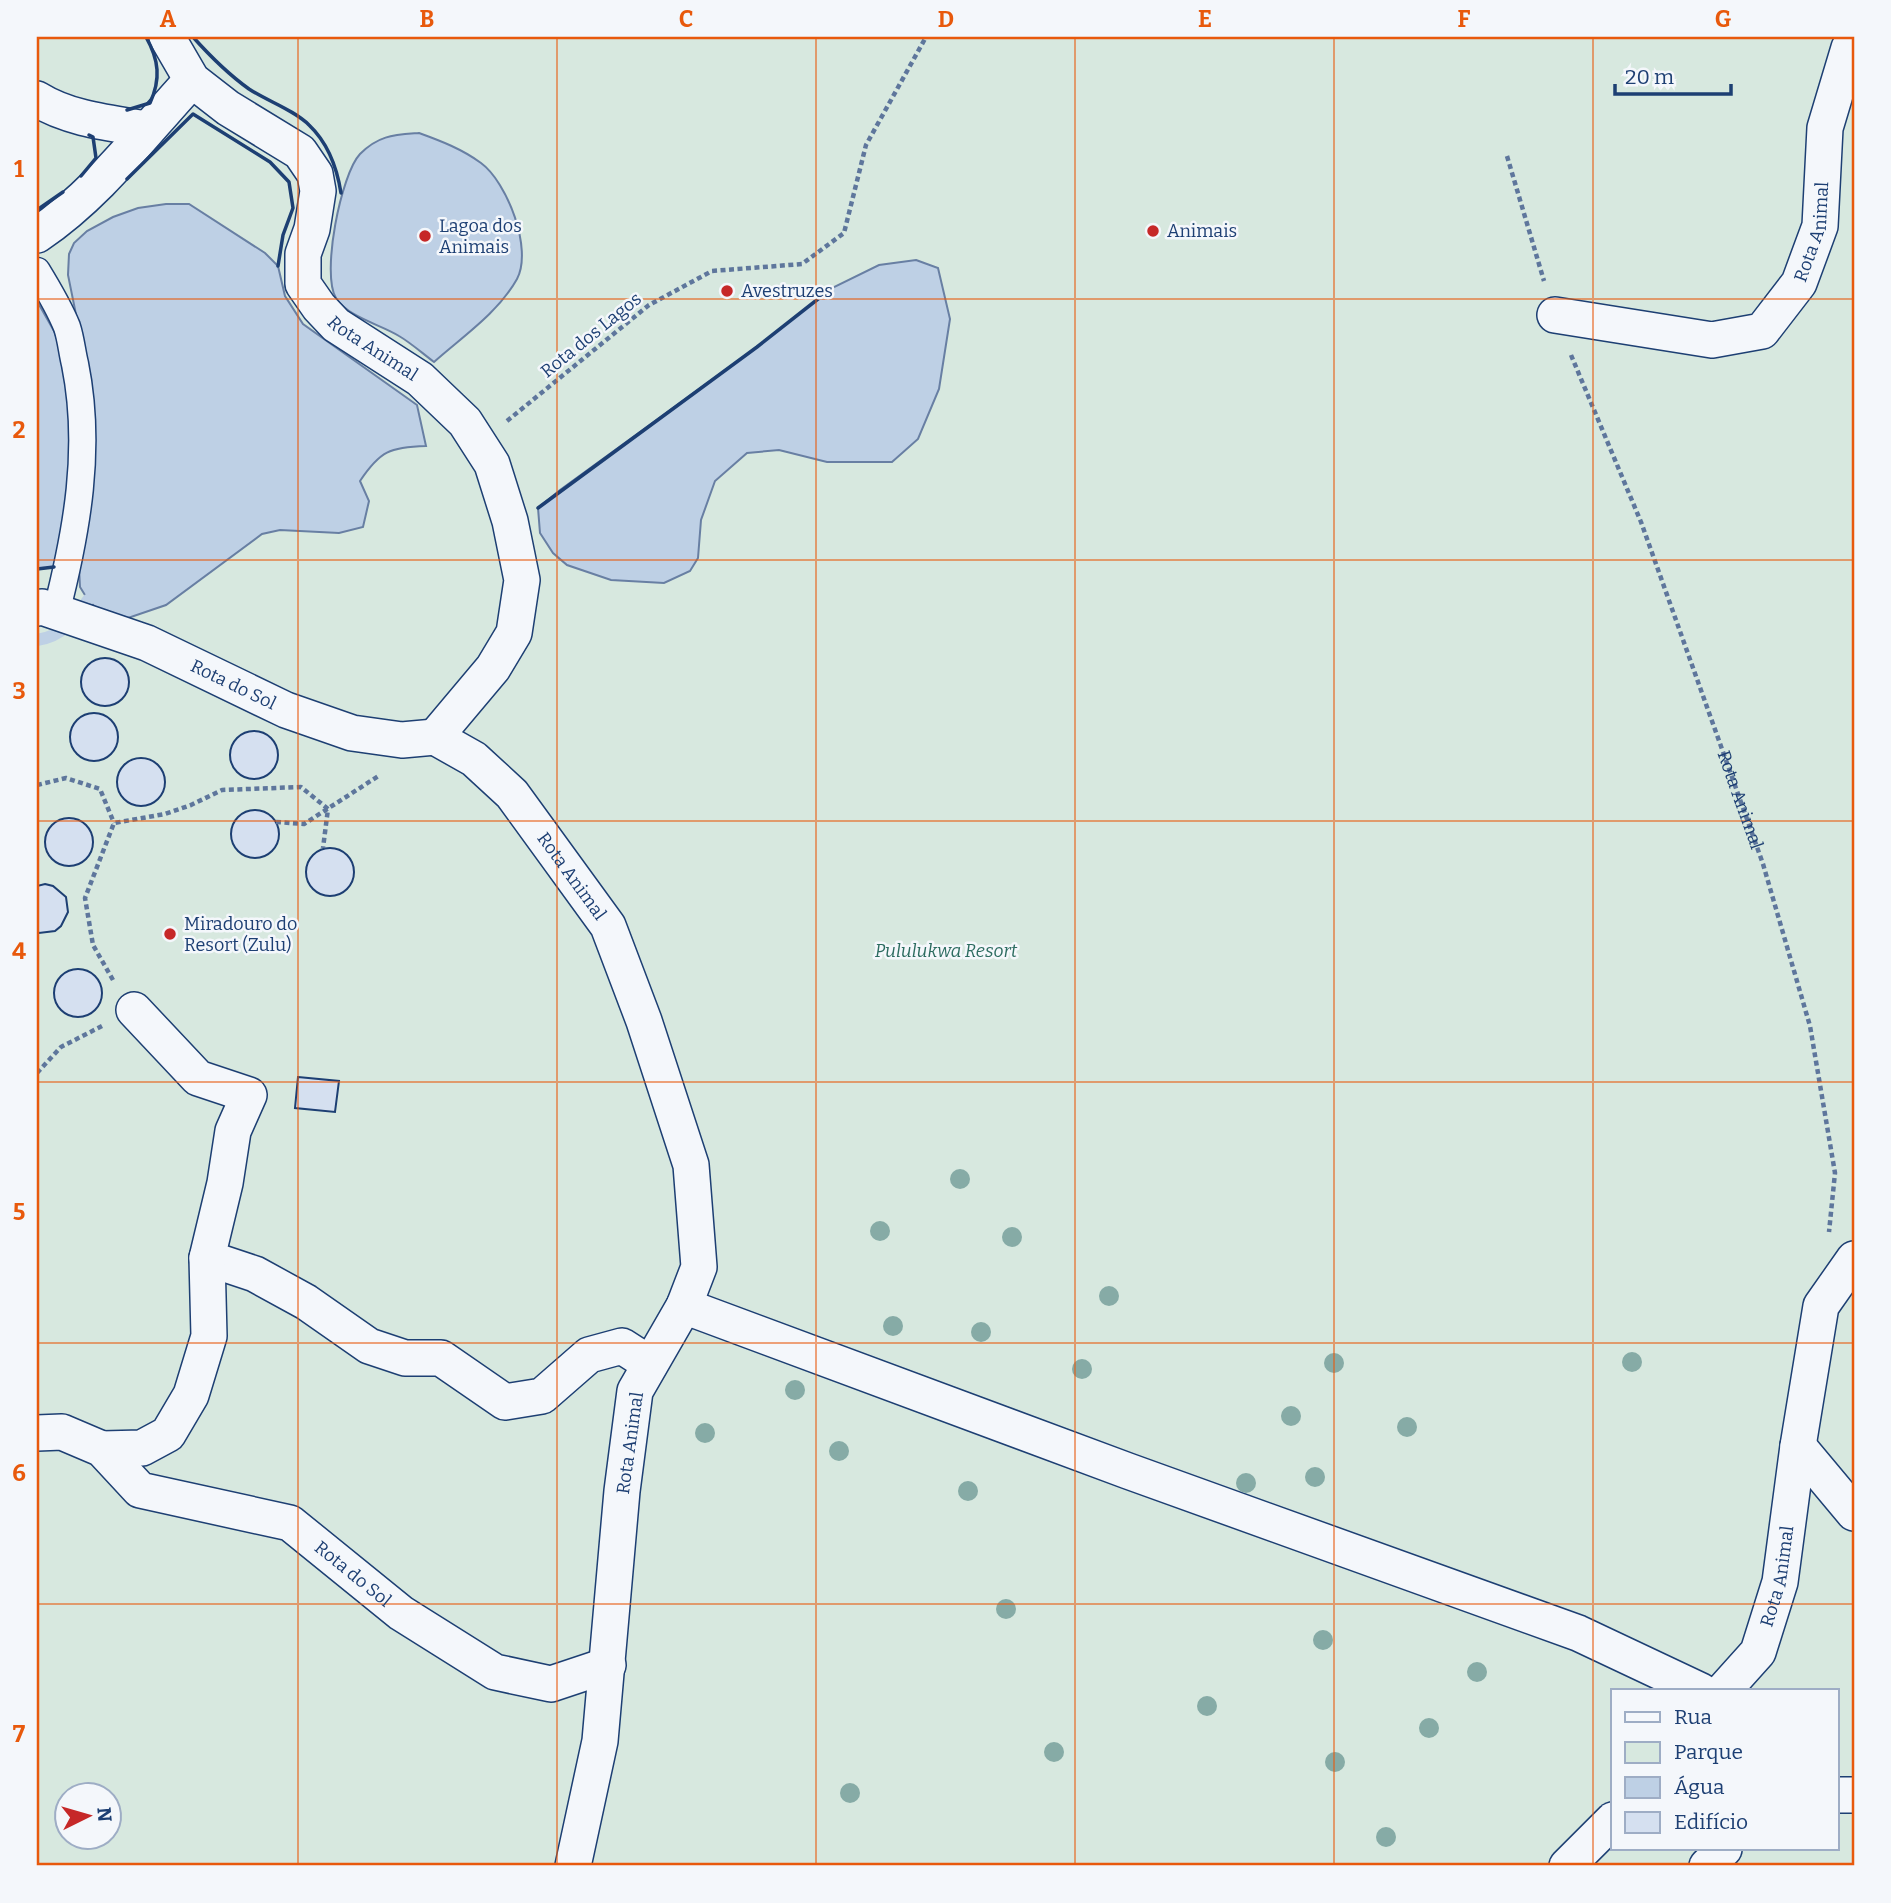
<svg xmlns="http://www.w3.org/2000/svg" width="1891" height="1903" font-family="Bitter,serif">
  <rect width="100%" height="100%" fill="#f4f7fb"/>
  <!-- green -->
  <path fill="#d7e8df" stroke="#687fa3" stroke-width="2" fill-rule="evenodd" d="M37,37H1854V1866H37ZM1613,1691H1837V1849H1613ZM66,1794H108V1836H66Z"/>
  <!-- water -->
  <g fill="#bed0e5" stroke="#687fa3" stroke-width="2">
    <path d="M419,133C441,141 462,149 481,163C507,182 533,249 517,279C498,313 462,337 434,362C422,353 411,343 399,336C380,324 349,318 336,298C321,274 341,174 360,154C379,135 394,135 419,133Z"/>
    <path d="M166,204H189L265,253L278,266L285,296L303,324L417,405L426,446C390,447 380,451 360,481L369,501L363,527L339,533L280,530L262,534L166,605L128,618L104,616L88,600L80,587L78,548L83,349L68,275L69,254L74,243L87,231L113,217L138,208Z"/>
    <path d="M916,260L938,268L950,319L939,389L918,439L892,462H827L779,450L747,453L715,481L701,520L698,558L690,571L664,583L611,580L567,565L553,553L540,533L538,508L560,490L757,347L832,288L879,265Z"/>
    <path d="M37,301L54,331L66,363L75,485L54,567L37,569Z"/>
  </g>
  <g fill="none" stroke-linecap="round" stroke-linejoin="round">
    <!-- stream -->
    <path stroke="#bed0e5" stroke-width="12" d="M37,640C63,636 74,620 88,600"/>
  </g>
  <!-- building -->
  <g fill="#d5e0f0" stroke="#1d3f73" stroke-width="2">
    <circle cx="105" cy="682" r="24"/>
    <circle cx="94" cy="737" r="24"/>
    <circle cx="254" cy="755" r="24"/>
    <circle cx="141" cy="782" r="24"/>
    <circle cx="255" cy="834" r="24"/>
    <circle cx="69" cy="842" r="24"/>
    <circle cx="330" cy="872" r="24"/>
    <path d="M45,884L53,886L66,897L68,912L61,926L55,931L39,933L37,931V886Z"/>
    <circle cx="78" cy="993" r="24"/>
    <path d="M298,1077L339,1081L335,1112L295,1108Z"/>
  </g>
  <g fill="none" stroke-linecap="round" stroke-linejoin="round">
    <!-- pedestrian casing -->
    <g stroke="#1d3f73" stroke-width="29">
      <path id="pedestrian" d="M37,271C48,289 59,307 67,327C71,339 72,352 75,364C92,448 77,531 56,613"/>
    </g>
    <!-- minor casing -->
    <g stroke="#1d3f73" stroke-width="38">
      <g id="minor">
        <path id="s2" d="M167,37L192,80L228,108L300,152L315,174L318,191L312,229L303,254V284L319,307L336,325L420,379L465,422L492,464L510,521L522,580L514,633L493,668L435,737"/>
        <path d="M37,99C69,119 110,123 147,129"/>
        <path d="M37,235C98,194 142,134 192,80"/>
        <path id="s3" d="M1555,315L1712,340L1762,331L1799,283L1820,226L1825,128L1849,48L1854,40"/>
        <path id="s4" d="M37,608L42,607L147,643L286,710L352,733L402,740L435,737"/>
        <path id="s5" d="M435,737L474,759L512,794L608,926L644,1021L691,1165L699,1267L684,1306L635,1391L622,1491L600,1741L573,1866"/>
        <path d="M134,1010L198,1078L249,1095L233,1131L225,1183L207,1258L255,1274L306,1302L369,1346L405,1358H441L505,1402L542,1396L589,1355L622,1346L650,1364"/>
        <path d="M684,1306L1128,1471L1578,1633L1701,1691"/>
        <path id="s6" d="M37,1433L62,1432L102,1449L140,1490L290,1523L401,1613L495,1672L551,1684L608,1665"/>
        <path d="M1798,1446L1854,1513"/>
        <path d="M102,1449L142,1448L168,1434L191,1395L209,1336L207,1258"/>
        <path id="s7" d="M1723,1691L1758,1652L1780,1582L1798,1446L1821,1306L1854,1259"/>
        <path d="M1837,1795H1854"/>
        <path d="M1567,1866L1613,1820"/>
        <path d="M1707,1866L1724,1849"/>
      </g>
    </g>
    <!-- path -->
    <g stroke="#5e769c" stroke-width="4.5" stroke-dasharray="5 3.5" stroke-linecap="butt">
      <path d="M1507,156L1544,281"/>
      <path id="s1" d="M1571,355L1641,522L1763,864L1810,1026L1835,1173L1829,1232"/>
      <path d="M507,421L649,305L712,271L802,264L844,233L866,145L926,37"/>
      <path d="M37,785L66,778L100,789L114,823"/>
      <path d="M276,822L304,824L380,775"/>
      <path d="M113,980L93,945L85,898L114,823L165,814L191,805L222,790L301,787L328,809L323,848"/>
      <path d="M37,1073L61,1047L102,1026"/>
    </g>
    <!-- pedestrian -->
    <use href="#pedestrian" stroke="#f4f7fb" stroke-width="26"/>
    <!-- minor -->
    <use href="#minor" stroke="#f4f7fb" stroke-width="35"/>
    <!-- wall -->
    <g stroke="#1d3f73" stroke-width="3.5">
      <path d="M193,37C210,56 228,74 249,89C267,101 294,110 309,125C328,143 337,168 341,193"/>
      <path d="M127,110L150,103C161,79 159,60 146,37"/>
      <path d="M81,176L96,158L93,137L89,135"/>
      <path d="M127,179L193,114L270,162L289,182L293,208L283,235L278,266"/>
      <path d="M37,210L63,192"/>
      <path d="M538,508L757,347L832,288"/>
      <path d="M37,569L54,567"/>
    </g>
  </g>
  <!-- trees -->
  <g fill="#86aba6">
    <circle cx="960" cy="1179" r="10"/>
    <circle cx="880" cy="1231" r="10"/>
    <circle cx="1012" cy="1237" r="10"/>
    <circle cx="1109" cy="1296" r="10"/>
    <circle cx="893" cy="1326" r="10"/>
    <circle cx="981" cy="1332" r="10"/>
    <circle cx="1632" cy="1362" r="10"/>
    <circle cx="1334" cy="1363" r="10"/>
    <circle cx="1082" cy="1369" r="10"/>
    <circle cx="795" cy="1390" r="10"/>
    <circle cx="1291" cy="1416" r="10"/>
    <circle cx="1407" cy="1427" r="10"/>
    <circle cx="705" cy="1433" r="10"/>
    <circle cx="839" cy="1451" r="10"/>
    <circle cx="1315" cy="1477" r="10"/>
    <circle cx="1246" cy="1483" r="10"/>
    <circle cx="968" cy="1491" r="10"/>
    <circle cx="1006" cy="1609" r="10"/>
    <circle cx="1323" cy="1640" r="10"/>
    <circle cx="1477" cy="1672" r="10"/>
    <circle cx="1207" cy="1706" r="10"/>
    <circle cx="1429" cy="1728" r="10"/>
    <circle cx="1054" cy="1752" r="10"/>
    <circle cx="1335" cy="1762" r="10"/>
    <circle cx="850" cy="1793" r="10"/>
    <circle cx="1386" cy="1837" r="10"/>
  </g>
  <!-- grid -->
  <path fill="none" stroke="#e8590c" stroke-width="2" stroke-opacity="0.55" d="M298,37V1866M557,37V1866M816,37V1866M1075,37V1866M1334,37V1866M1593,37V1866M37,299H1854M37,560H1854M37,821H1854M37,1082H1854M37,1343H1854M37,1604H1854"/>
  <!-- markers -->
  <g fill="#c62828" stroke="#f4f7fb" stroke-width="2.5">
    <circle cx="1153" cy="231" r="7"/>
    <circle cx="425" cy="236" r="7"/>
    <circle cx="727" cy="291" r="7"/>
    <circle cx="170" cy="934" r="7"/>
  </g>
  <g text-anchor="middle" stroke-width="5" stroke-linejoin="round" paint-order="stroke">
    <!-- poi labels -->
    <g font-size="18" fill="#1d3f73" stroke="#f4f7fb" text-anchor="start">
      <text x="439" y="232">Lagoa dos<tspan x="439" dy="21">Animais</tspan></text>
      <text x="1167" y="237">Animais</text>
      <text x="741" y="297">Avestruzes</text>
      <text x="184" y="930">Miradouro do<tspan x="184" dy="21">Resort (Zulu)</tspan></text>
    </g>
    <!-- street labels -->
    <g font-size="18" fill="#1d3f73" stroke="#f4f7fb">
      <text dy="6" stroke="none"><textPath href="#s3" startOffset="324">Rota Animal</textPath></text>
      <text transform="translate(591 335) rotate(-39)" y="6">Rota dos Lagos</text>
      <text dy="6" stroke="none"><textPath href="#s2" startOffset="415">Rota Animal</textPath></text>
      <text dy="6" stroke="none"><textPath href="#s4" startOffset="212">Rota do Sol</textPath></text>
      <text dy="6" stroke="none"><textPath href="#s1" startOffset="476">Rota Animal</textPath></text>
      <text dy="6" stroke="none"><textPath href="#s5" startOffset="198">Rota Animal</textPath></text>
      <text transform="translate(630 1443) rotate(-82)" y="6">Rota Animal</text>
      <text dy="6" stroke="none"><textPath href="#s6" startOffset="359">Rota do Sol</textPath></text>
      <text dy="6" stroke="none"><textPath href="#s7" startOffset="131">Rota Animal</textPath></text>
    </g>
    <!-- park labels -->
    <g font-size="18" font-style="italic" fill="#2c6c60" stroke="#f4f7fb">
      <text x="946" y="957">Pululukwa Resort</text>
    </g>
  </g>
  <!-- border -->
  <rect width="1891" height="1903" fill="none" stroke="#f4f7fb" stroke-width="77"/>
  <!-- legend -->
  <rect x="1611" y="1689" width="228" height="161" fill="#f4f7fb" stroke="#9eadc5" stroke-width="2"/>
  <rect x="1625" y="1712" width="35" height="10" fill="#f4f7fb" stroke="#9eadc5" stroke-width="2"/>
  <text x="1674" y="1724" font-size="21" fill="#1d3f73">Rua</text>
  <rect x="1625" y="1742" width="35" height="21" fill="#d7e8df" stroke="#9eadc5" stroke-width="2"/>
  <text x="1674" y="1759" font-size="21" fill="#1d3f73">Parque</text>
  <rect x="1625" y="1777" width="35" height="21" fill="#bed0e5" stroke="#9eadc5" stroke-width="2"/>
  <text x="1674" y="1794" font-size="21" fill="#1d3f73">Água</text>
  <rect x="1625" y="1812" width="35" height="21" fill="#d5e0f0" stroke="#9eadc5" stroke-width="2"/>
  <text x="1674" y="1829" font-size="21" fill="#1d3f73">Edifício</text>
  <!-- north arrow -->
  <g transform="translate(88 1816) rotate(85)"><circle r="33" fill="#f4f7fb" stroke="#9eadc5" stroke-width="2"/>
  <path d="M0-5L12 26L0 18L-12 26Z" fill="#c62828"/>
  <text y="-10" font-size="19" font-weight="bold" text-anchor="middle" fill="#1d3f73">N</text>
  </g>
  <!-- scale -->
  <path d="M1615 84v10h116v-10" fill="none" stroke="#1d3f73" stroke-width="3.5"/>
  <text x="1625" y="84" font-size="21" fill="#1d3f73" stroke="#f4f7fb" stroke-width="5" paint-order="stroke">20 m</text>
  <rect x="38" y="38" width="1815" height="1826" fill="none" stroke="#e8590c" stroke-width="2.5"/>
  <g font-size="23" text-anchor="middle" font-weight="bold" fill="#e8590c">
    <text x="168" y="27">A</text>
    <text x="427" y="27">B</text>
    <text x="686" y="27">C</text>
    <text x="946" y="27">D</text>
    <text x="1205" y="27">E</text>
    <text x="1464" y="27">F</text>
    <text x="1723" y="27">G</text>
    <text x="19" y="177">1</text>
    <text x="19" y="438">2</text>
    <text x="19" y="699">3</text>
    <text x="19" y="959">4</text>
    <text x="19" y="1220">5</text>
    <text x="19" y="1481">6</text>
    <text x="19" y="1742">7</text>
  </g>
</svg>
